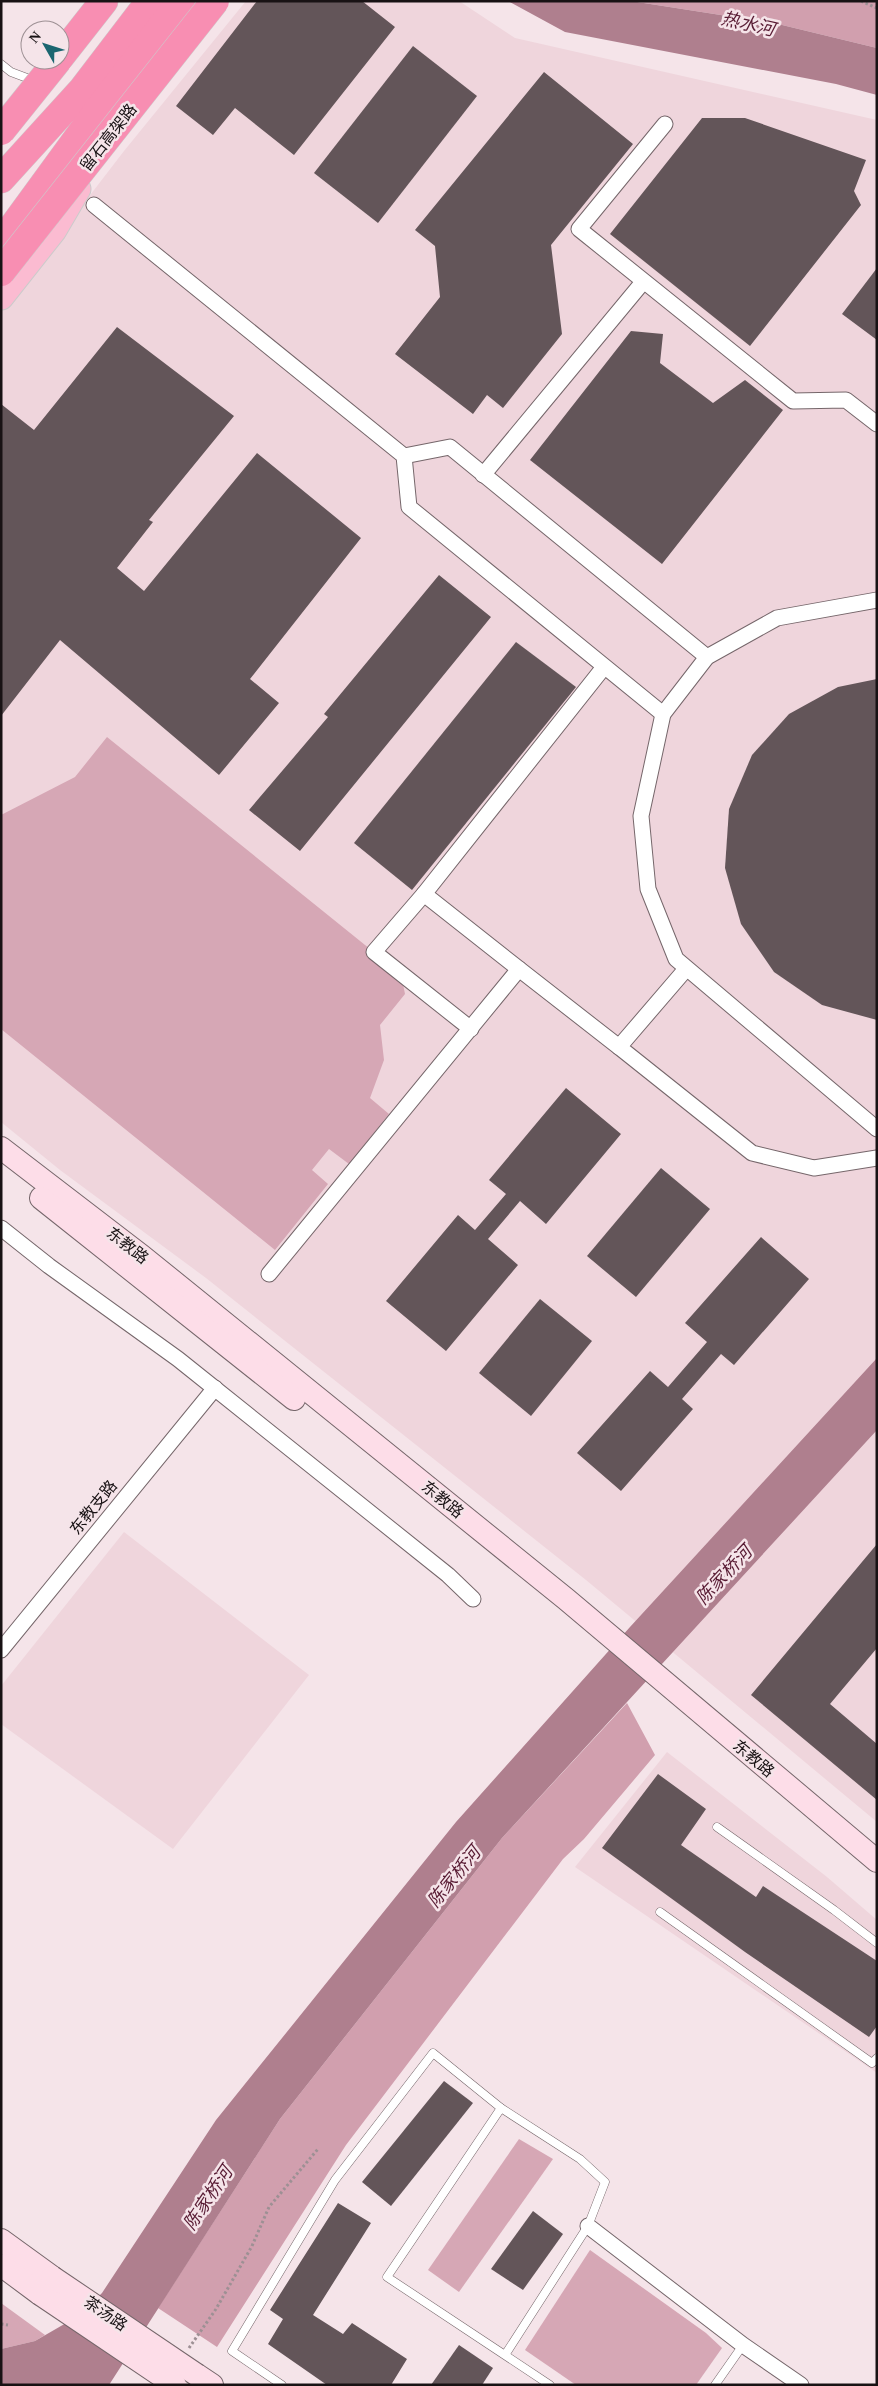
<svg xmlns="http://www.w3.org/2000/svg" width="878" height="2386" font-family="'Times New Roman','Noto Sans SC',serif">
  <rect width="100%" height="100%" fill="#f5e4e9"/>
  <!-- built -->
  <g fill="#efd5dc">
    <path d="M246,1H459L515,38L877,120V1822L586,1580L206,1278L60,1170L1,1122V311L124,151Z"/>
    <path d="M124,1532L309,1675L173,1849L1,1724V1686Z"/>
    <path d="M667,1752L827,1877L877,1920V2073L575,1867Z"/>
  </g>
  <!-- green -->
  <g fill="#d6a7b5">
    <path d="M107,737L401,974L405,994L380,1025L384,1060L370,1098L389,1114L349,1164L329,1149L312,1170L328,1184L275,1250L1,1029V815L75,777Z"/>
    <path d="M519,2139L553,2159L459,2292L428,2270Z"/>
    <path d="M590,2250L706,2333L722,2348L696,2385H576L525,2350Z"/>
    <path d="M1,2303L45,2335L35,2341L1,2349Z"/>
  </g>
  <!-- forest -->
  <g fill="#d19fae">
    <path d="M631,1H877V48L778,24Z"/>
    <path d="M627,1703L655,1755L584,1839L563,1859L346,2145L217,2347L158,2308L280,2119L502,1838Z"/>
  </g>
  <!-- water -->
  <g fill="#af7f8e">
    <path d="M508,1H631L778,24L877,48V95L836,84L565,32Z"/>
    <path d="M877,1358V1430L502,1838L280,2119L109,2385H1V2349L35,2341L80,2315L102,2293L216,2120L456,1822L630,1627Z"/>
  </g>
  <!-- building -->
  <g fill="#635559">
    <path d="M257,1H362L395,27L294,155L235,108L213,135L176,106Z"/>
    <path d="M413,46L477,96L378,223L314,173Z"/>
    <path d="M544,72L633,144L551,245L562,334L503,408L487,395L473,414L395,354L440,297L435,246L415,230Z"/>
    <path d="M702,118H745L866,160L854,191L861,205L750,346L610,234Z"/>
    <path d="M877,268V340L842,314Z"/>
    <path d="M117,327L234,416L149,520L153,522L117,568L144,591L257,453L361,538L250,679L279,703L219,775L60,640L1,716V404L34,430Z"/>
    <path d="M631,331L663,334L660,363L713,403L745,380L783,410L662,564L530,460Z"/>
    <path d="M439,575L491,617L300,851L249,810L328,717L324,714Z"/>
    <path d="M516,642L576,687L412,890L354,843Z"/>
    <path d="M877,679V1020L822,1005L774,972L741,924L725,868L729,809L752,755L789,714L838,687Z"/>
    <path d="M566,1088L621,1134L546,1224L520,1201L488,1239L518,1265L446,1351L386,1301L458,1215L475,1230L506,1194L489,1180Z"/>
    <path d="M661,1168L710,1209L636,1297L587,1256Z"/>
    <path d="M761,1237L809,1279L734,1365L721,1354L682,1399L693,1409L621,1491L577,1453L650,1371L668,1387L707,1342L685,1323Z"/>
    <path d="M540,1299L592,1341L531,1416L479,1373Z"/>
    <path d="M877,1544V1648L830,1704L877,1744V1800L751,1695Z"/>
    <path d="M658,1774L706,1809L681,1845L756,1897L763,1886L877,1961V2026L869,2037L745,1952L602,1848Z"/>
    <path d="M444,2081L473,2103L391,2206L362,2182Z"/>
    <path d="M338,2203L371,2223L313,2315L343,2334L352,2323L407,2359L391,2385H327L268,2344L283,2319L270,2310Z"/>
    <path d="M533,2211L563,2234L523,2290L491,2269Z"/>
    <path d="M459,2345L493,2368L482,2385H431Z"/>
  </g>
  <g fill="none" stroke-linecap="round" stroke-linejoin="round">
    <!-- lane casing -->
    <g stroke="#75666a" stroke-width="9">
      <g id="lane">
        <path d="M1,64L11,72L35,81"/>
        <path d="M717,1827L834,1910L877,1943"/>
        <path d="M660,1912L872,2063L877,2058"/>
        <path d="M505,2355L588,2226L605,2182L580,2159L501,2108L387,2277L550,2385"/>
        <path d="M282,2385L232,2351L335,2180L433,2053L501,2108"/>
        <path d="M715,2385L743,2345"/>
      </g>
    </g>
    <!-- street casing -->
    <g stroke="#75666a" stroke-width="17">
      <g id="street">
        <path d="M665,124L579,229L793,401L846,400L877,424"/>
        <path d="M94,205L404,456L409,507L663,714"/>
        <path d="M404,456L450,447L707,657"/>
        <path d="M483,475L643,282"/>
        <path d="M877,600L777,618L707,657L663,714L641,816L648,889L676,959L877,1129"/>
        <path d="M424,894L604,667"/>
        <path d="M686,969L619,1047L752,1153L814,1168L877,1158"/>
        <path d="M471,1029L374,952L424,894L519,969"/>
        <path d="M1,1228L49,1266L178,1359L448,1575L473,1599"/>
        <path d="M269,1274L519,969L619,1047"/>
        <path d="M1,1650L215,1388"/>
        <path d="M588,2226L743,2345L801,2385"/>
      </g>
    </g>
    <!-- secondary casing -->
    <g stroke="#75666a" stroke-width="24">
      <g id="secondary">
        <path d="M1,1148L143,1257L566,1599L877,1861"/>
        <path d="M41,1198L294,1399"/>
        <path d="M1,2240L52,2277"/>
        <path d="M1,2265L40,2294"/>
        <path d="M197,2375L212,2385"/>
      </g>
    </g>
    <!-- primary casing -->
    <g stroke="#cccbcb" stroke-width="27">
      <path id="primary" d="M1,297L54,230L78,189"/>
    </g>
    <!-- highway casing -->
    <g stroke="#cccbcb" stroke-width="29">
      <g id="highway">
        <path d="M60,57L104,1"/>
        <path d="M1,179L82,90L150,1"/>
        <path d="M1,243L98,110L181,1"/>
      </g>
    </g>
    <!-- path -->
    <g stroke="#9d9094" stroke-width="3" stroke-dasharray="2.5 2.5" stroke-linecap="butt">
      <path d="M861,1L877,8"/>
      <path d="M1,2324L8,2325"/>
      <path d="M189,2348L216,2309L252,2246L269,2207L318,2149"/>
    </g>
    <!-- lane -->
    <use href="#lane" stroke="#fff" stroke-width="8"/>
    <!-- street -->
    <use href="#street" stroke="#fff" stroke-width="15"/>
    <!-- secondary -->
    <use href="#secondary" stroke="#fddde8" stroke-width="22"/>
    <!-- primary -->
    <use href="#primary" stroke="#fbbbd1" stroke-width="25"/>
    <!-- highway -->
    <use href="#highway" stroke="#f88eb2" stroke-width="28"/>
    <!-- secondary-bridge casing -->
    <g stroke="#75666a" stroke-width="24" stroke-linecap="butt">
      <g id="secondary-bridge">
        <path d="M52,2277L197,2375"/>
        <path d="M40,2294L175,2385"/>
      </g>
    </g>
    <!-- highway-bridge casing -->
    <g stroke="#cccbcb" stroke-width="29" stroke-linecap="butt">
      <g id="highway-bridge">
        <path d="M1,131L58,60"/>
        <path d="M1,272L215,1"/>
      </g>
    </g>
    <!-- secondary-bridge -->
    <use href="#secondary-bridge" stroke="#fddde8" stroke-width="22"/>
    <!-- highway-bridge -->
    <use href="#highway-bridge" stroke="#f88eb2" stroke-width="28"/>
  </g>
  <g text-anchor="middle" stroke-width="5" stroke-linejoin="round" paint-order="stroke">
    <!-- street labels -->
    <g font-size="16" fill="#181214" stroke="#f5e4e9">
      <text transform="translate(108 137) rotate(-52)" y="6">留石高架路</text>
      <text transform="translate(128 1245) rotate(38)" y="6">东教路</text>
      <text transform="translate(443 1499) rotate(39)" y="6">东教路</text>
      <text transform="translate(93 1507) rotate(-51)" y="6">东教支路</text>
      <text transform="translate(754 1758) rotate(40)" y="6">东教路</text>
      <text transform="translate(106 2313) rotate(34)" y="6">茶汤路</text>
    </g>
    <!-- water labels -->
    <g font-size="18" font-style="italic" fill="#581b33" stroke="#f5e4e9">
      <text transform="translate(748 24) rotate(13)" y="6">热水河</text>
      <text transform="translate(724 1575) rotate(-47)" y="6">陈家桥河</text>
      <text transform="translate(454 1877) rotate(-51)" y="6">陈家桥河</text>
      <text transform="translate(208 2198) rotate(-56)" y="6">陈家桥河</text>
    </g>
  </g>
  <!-- border -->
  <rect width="878" height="2386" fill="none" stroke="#181214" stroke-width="5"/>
  <!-- north arrow -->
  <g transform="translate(45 45) rotate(309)"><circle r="24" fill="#f5e4e9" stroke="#9d9094"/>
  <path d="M0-4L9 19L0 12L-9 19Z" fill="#1b6670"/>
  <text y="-8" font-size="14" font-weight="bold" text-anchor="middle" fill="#181214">N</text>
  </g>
</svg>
